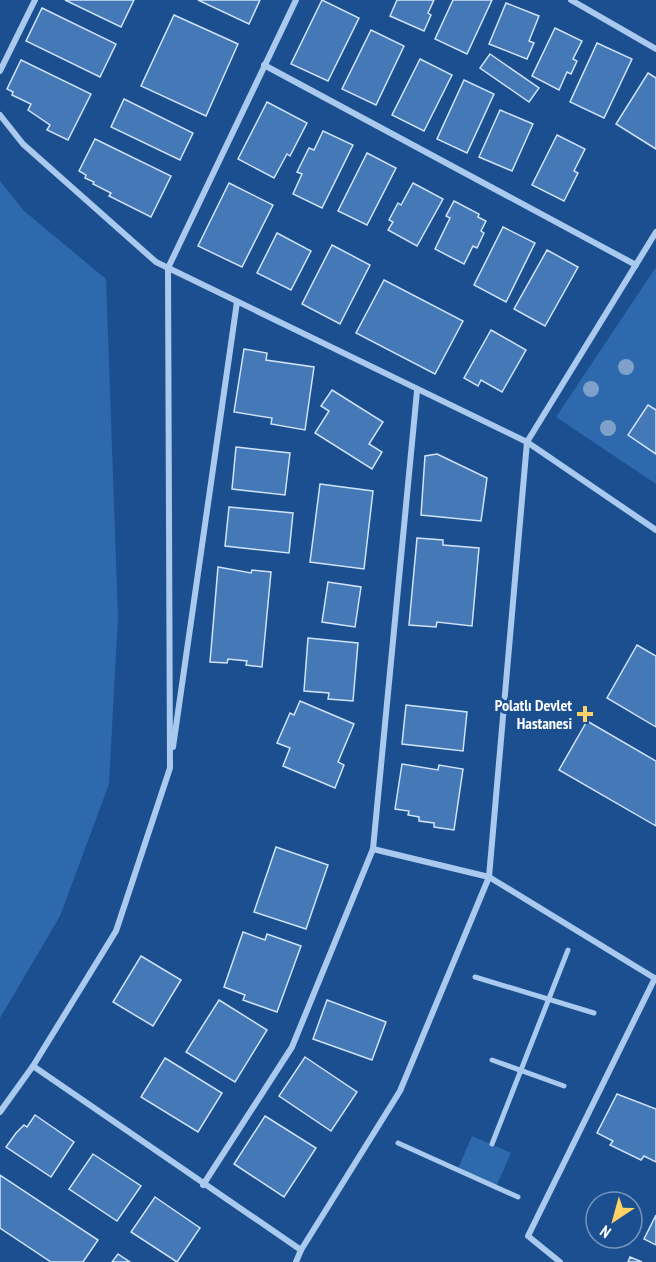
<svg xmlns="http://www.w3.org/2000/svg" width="656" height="1262" font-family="'PT Sans Narrow',sans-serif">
  <rect width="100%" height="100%" fill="#1b4f8f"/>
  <!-- green -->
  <g fill="#2e69ad">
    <path d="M0,181L23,210L106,279L118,617L109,784L60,916L0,1018Z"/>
    <path d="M656,267V484L556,417Z"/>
    <path d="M472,1136L511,1153L496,1187L457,1171Z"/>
  </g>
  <!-- building -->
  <g fill="#4478b7" stroke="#cfe3fa" stroke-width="1.5">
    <path d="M65,0H134L121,27Z"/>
    <path d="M198,0H260L249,24Z"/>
    <path d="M322,0L359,18L328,81L291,64Z"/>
    <path d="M397,0H434L428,13L431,15L424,31L390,16Z"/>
    <path d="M453,0H492L467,54L435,39Z"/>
    <path d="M506,3L539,16L529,41L534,43L527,59L489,44Z"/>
    <path d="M42,8L116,44L100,77L26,41Z"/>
    <path d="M174,15L238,44L206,116L141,86Z"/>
    <path d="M555,28L582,41L573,59L577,61L571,74L567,72L559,90L532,76Z"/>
    <path d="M371,30L404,46L376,105L342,89Z"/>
    <path d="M597,43L632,59L604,118L570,102Z"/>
    <path d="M490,54L539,88L529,102L480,68Z"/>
    <path d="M420,59L452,75L424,131L392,115Z"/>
    <path d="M21,60L91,94L68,140L47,130L50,125L28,110L31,104L12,95L13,92L7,89Z"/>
    <path d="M648,73L656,78V149L616,124Z"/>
    <path d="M464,80L494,94L467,153L437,139Z"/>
    <path d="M124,99L193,133L180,160L111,127Z"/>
    <path d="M267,102L307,123L290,156L287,154L274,178L238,159Z"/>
    <path d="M500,110L533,124L512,171L479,157Z"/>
    <path d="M323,131L353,145L322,208L293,194L302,174L297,172L309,148L314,150Z"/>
    <path d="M557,135L585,149L574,171L578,173L564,201L532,185Z"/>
    <path d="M95,139L171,176L151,217L109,196L111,193L93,184L94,182L85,178L86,175L79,171Z"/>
    <path d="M367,153L396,168L367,225L338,211Z"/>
    <path d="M229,183L273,205L242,267L198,246Z"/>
    <path d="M413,183L443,199L417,246L388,230L393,222L389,220L398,203L401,205Z"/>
    <path d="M454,201L479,214L478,217L486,221L481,231L484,233L477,248L473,246L464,264L435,249L450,218L446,216Z"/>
    <path d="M503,227L535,243L506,302L474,285Z"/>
    <path d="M277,233L311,251L291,290L257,273Z"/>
    <path d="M332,245L370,265L340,324L302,304Z"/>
    <path d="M547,250L578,267L545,326L514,309Z"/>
    <path d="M384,280L463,321L435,374L356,333Z"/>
    <path d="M491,330L526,350L502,392L481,380L478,386L464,378Z"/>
    <path d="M244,349L267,353L266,360L314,367L305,430L271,424L272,418L234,412Z"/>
    <path d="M332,390L383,422L369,444L382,452L372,469L315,433L329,411L321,406Z"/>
    <path d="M648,405L656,410V454L628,435Z"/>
    <path d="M236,447L290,453L285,495L232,489Z"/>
    <path d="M437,454L487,478L481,521L421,515L425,456Z"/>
    <path d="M320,484L373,491L364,569L310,562Z"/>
    <path d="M229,507L293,513L289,553L225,546Z"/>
    <path d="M417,538L443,540V545L479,548L472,626L437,622L436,627L409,625Z"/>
    <path d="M218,567L251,573L252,570L271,572L262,667L246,665L247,661L228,659L227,663L210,662Z"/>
    <path d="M328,582L361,587L355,627L322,622Z"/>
    <path d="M308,638L358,643L353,701L328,699L329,693L304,691Z"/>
    <path d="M637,645L656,656V727L607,698Z"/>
    <path d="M300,701L354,724L338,762L344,765L335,788L283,766L290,748L277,743L290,713L294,715Z"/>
    <path d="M406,705L467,712L463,751L402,744Z"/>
    <path d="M587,721L656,761V826L559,770Z"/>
    <path d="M402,764L438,770L439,765L463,769L454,830L434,827V823L419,821V817L408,815L409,811L395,809Z"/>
    <path d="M276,847L328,865L306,929L254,912Z"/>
    <path d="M243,932L265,940L267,934L301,946L277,1012L243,1000L245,995L224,987Z"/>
    <path d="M141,956L181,980L153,1026L113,1002Z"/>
    <path d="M219,1000L267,1030L235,1082L186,1052Z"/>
    <path d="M327,1000L386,1022L372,1060L313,1039Z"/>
    <path d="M305,1057L357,1092L331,1131L279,1096Z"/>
    <path d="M165,1058L222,1093L198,1132L141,1097Z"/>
    <path d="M617,1094L656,1109V1162L644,1156L641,1160L610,1145L613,1141L597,1133Z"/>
    <path d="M35,1115L74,1142L51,1177L6,1147L16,1133L24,1125L27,1127Z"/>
    <path d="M265,1116L316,1148L284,1197L234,1164Z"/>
    <path d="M93,1154L141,1186L117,1221L69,1189Z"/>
    <path d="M0,1175L98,1240L83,1262H51L0,1228Z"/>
    <path d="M155,1197L200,1228L177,1262L131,1232Z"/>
    <path d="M656,1215V1245L644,1239Z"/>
    <path d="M118,1254L130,1262H112Z"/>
    <path d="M630,1257L642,1262H628Z"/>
  </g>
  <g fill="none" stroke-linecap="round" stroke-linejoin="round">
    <!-- pedestrian -->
    <g stroke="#a9c9ee" stroke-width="5">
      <path d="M475,977L594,1013"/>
      <path d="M492,1060L564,1086"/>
      <path d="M398,1143L518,1197"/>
      <path d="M492,1144L568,950"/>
    </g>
    <!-- minor -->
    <g stroke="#a9c9ee" stroke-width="6">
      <path d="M571,0L656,49"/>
      <path d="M264,65L636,265"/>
      <path d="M0,71L35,0"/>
      <path d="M0,115L23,144L156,262L527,442L656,530"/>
      <path d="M173,747L237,302"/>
      <path d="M373,849L489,877L656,979"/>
      <path d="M33,1066L301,1250"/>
      <path d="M0,1112L33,1066L116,931L170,768L168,268L296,0"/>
      <path d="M203,1185L292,1047L373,849L417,391"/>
      <path d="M296,1262L301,1250L400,1091L489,877L527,442L656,232"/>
      <path d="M560,1262L528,1236L655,978"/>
    </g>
  </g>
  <!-- trees -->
  <g fill="#7ea0ca">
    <circle cx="626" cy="367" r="8"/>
    <circle cx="591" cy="389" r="8"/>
    <circle cx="608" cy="428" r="8"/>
  </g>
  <!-- markers -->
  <path fill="#ffd166" stroke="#1b4f8f" stroke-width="2" d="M582 705h6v6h6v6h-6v6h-6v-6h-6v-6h6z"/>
  <g text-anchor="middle" stroke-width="6" stroke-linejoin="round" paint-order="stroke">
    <!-- poi labels -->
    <g font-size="16" font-weight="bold" fill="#fff" stroke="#1b4f8f" text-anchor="end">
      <text x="572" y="711">Polatlı Devlet<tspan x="572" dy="18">Hastanesi</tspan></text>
    </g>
  </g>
  <!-- north arrow -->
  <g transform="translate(614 1220) rotate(216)"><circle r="28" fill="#1b4f8f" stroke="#7695bc" stroke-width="1.5"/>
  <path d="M0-4.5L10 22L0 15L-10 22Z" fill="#ffd166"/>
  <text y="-9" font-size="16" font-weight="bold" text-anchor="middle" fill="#ffffff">N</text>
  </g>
</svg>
